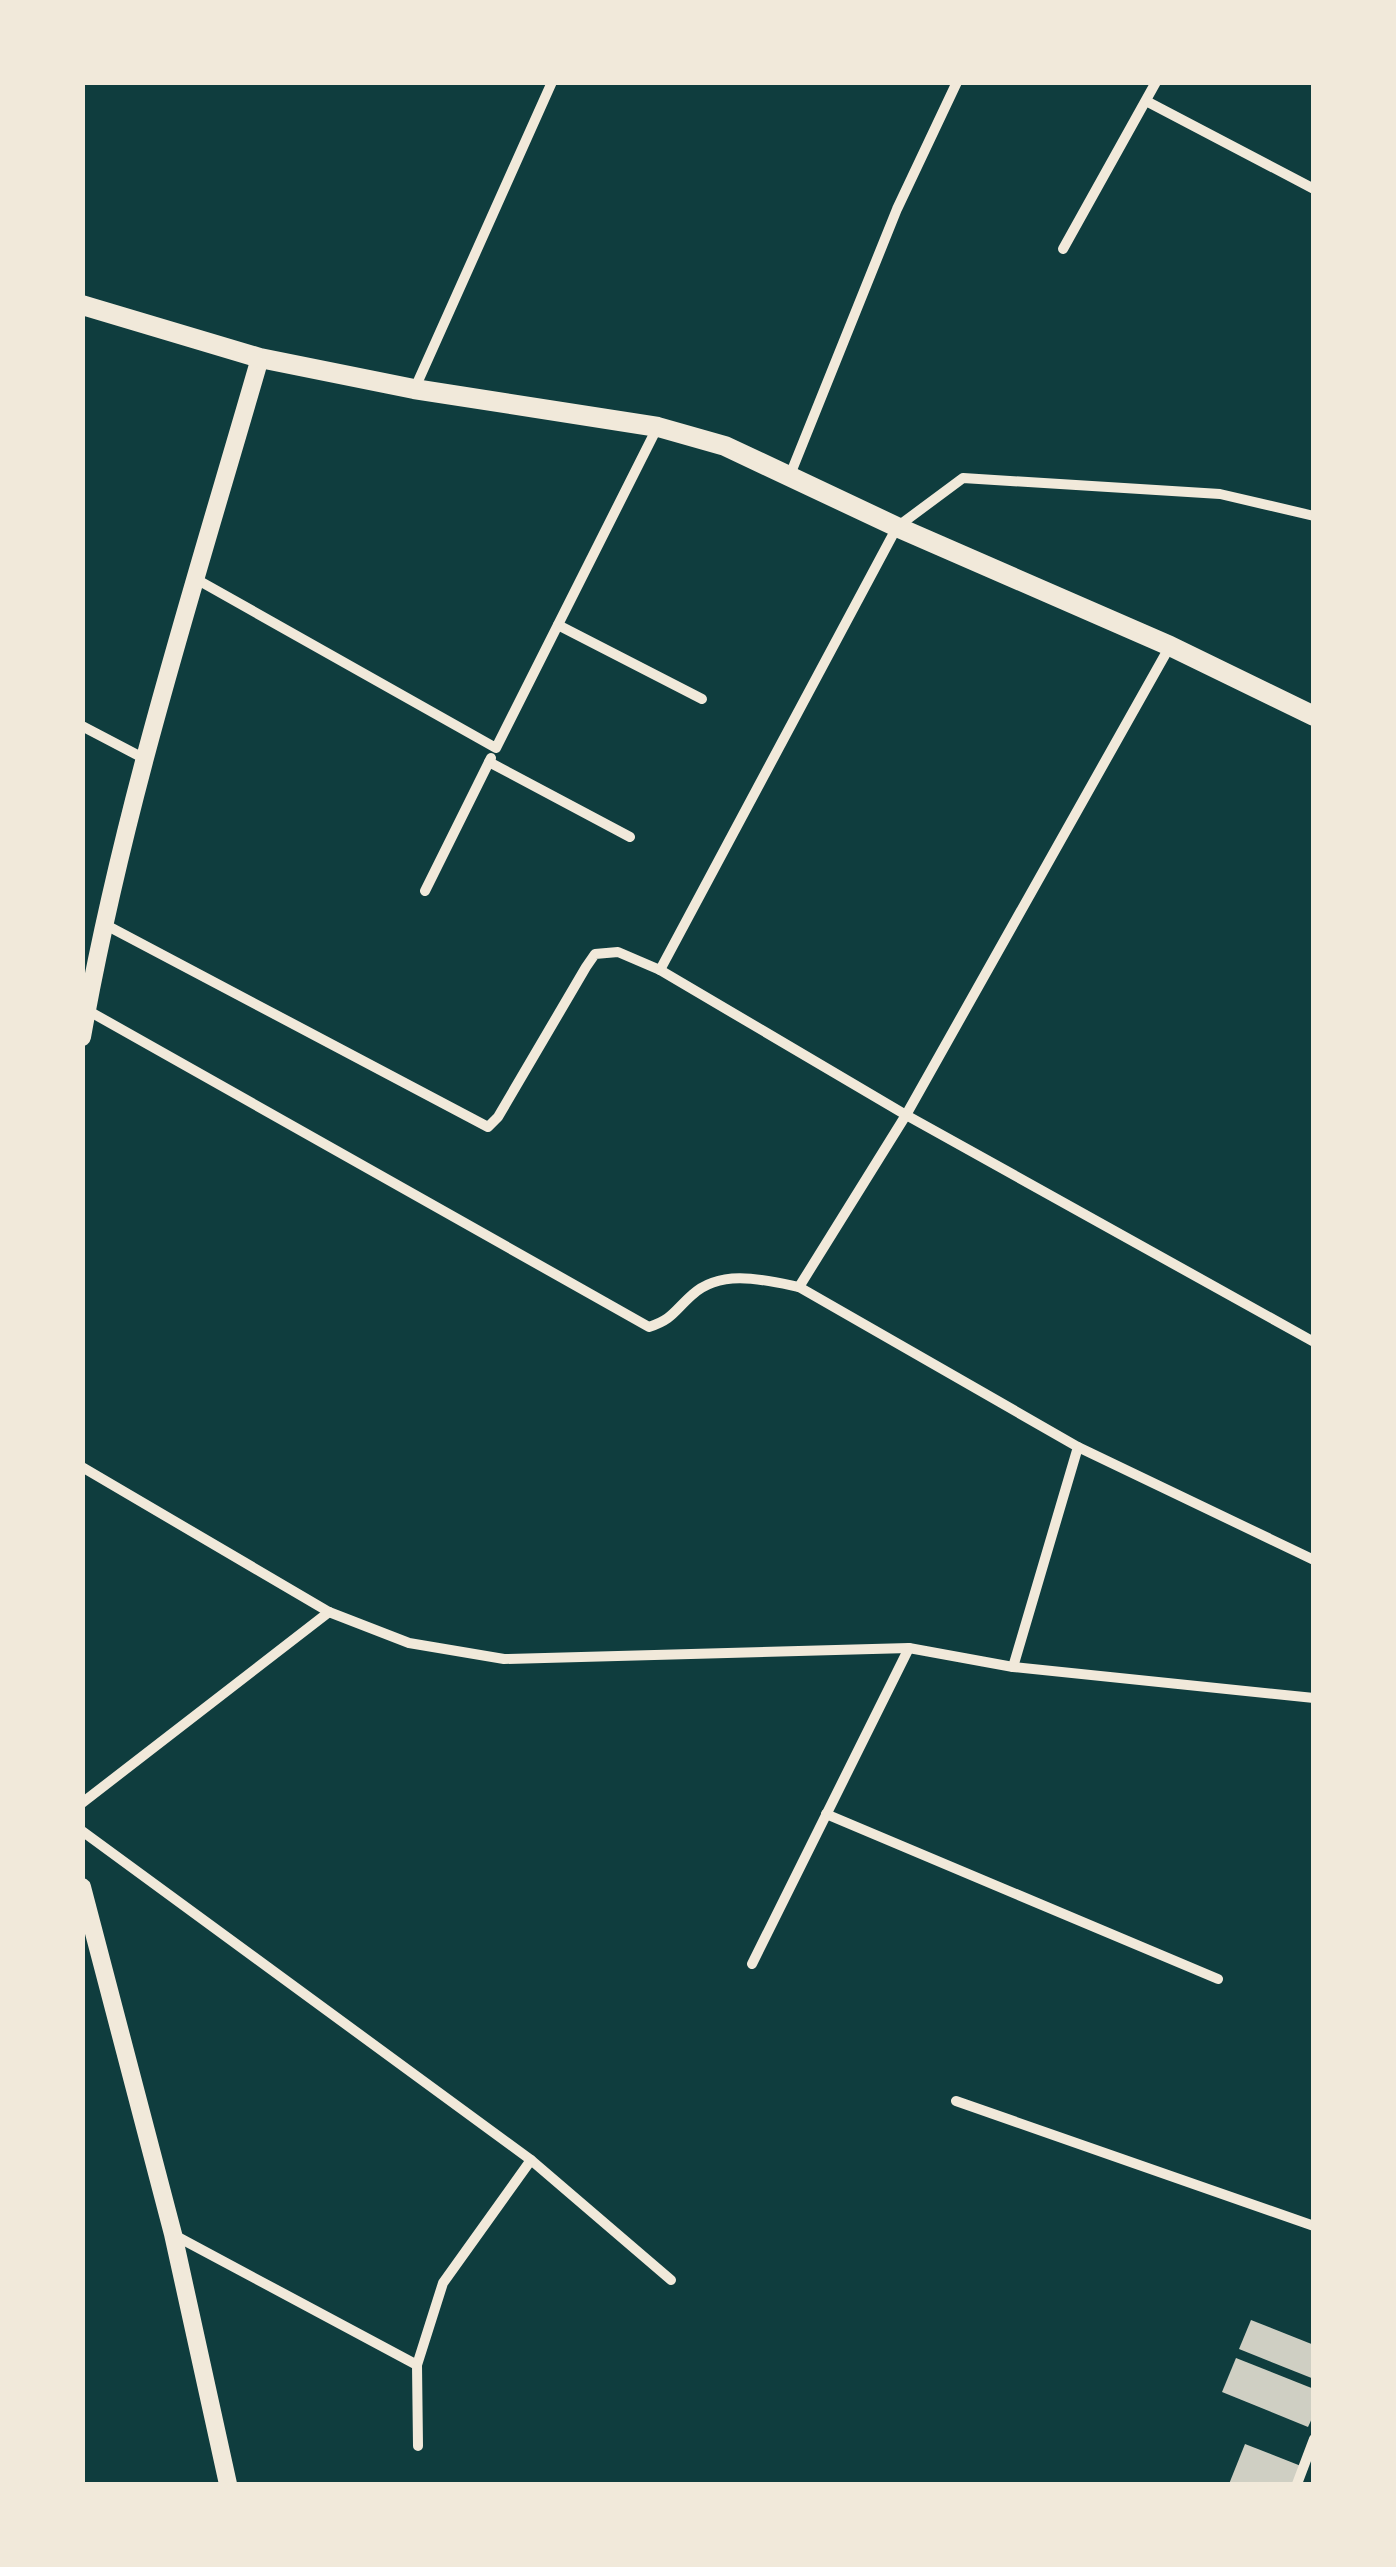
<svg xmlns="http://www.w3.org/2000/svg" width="1396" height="2567" font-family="Figtree,sans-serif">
  <rect width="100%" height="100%" fill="#0f3d3e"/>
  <!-- building -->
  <g fill="#cfcfc3">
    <path d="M1251,2320L1314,2345V2379L1239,2349Z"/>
    <path d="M1236,2358L1314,2389V2414L1308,2427L1222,2392Z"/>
    <path d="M1245,2444L1301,2466L1293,2484H1229Z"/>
  </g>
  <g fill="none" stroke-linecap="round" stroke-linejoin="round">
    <!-- minor -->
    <g stroke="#f1e9da" stroke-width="10">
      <path d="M1148,102L1314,189"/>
      <path d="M1063,249L1156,82"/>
      <path d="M415,388L552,82"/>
      <path d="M790,475L897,209L957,82"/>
      <path d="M196,579L496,748L657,428"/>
      <path d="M558,625L702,699"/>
      <path d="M82,726L145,759"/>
      <path d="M489,762L630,837"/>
      <path d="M425,891L491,758"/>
      <path d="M104,924L488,1127L498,1117L586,967L595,954L618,952L660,970L906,1115L1314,1342"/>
      <path d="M660,970L897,527L963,478L1220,494L1314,516"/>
      <path d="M87,1010L649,1327C673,1319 674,1311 692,1295C721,1268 765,1280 799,1287"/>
      <path d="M1078,1447L1314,1560"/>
      <path d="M82,1467L329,1612L409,1643L504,1659L909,1648L1013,1667L1314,1698"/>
      <path d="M1013,1667L1078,1447L799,1287L906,1115L1170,646"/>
      <path d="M82,1803L329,1612"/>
      <path d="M826,1814L1218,1979"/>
      <path d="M82,1831L531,2160L671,2280"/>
      <path d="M752,1964L909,1648"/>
      <path d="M956,2101L1314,2226"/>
      <path d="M174,2235L417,2365"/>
      <path d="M418,2446L417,2365L443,2283L531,2160"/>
      <path d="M1297,2484L1314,2439"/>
    </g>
    <!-- tertiary -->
    <g stroke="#f1e9da" stroke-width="18">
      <path d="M82,1037C123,806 195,583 260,358"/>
      <path d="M82,1887L173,2234L228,2484"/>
    </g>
    <!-- secondary -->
    <path stroke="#f1e9da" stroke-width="20" d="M82,305L260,358L414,389L658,427L725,446L897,527L1170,646L1314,716"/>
  </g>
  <!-- border -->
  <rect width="1396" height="2567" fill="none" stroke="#f1e9da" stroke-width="170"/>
</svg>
